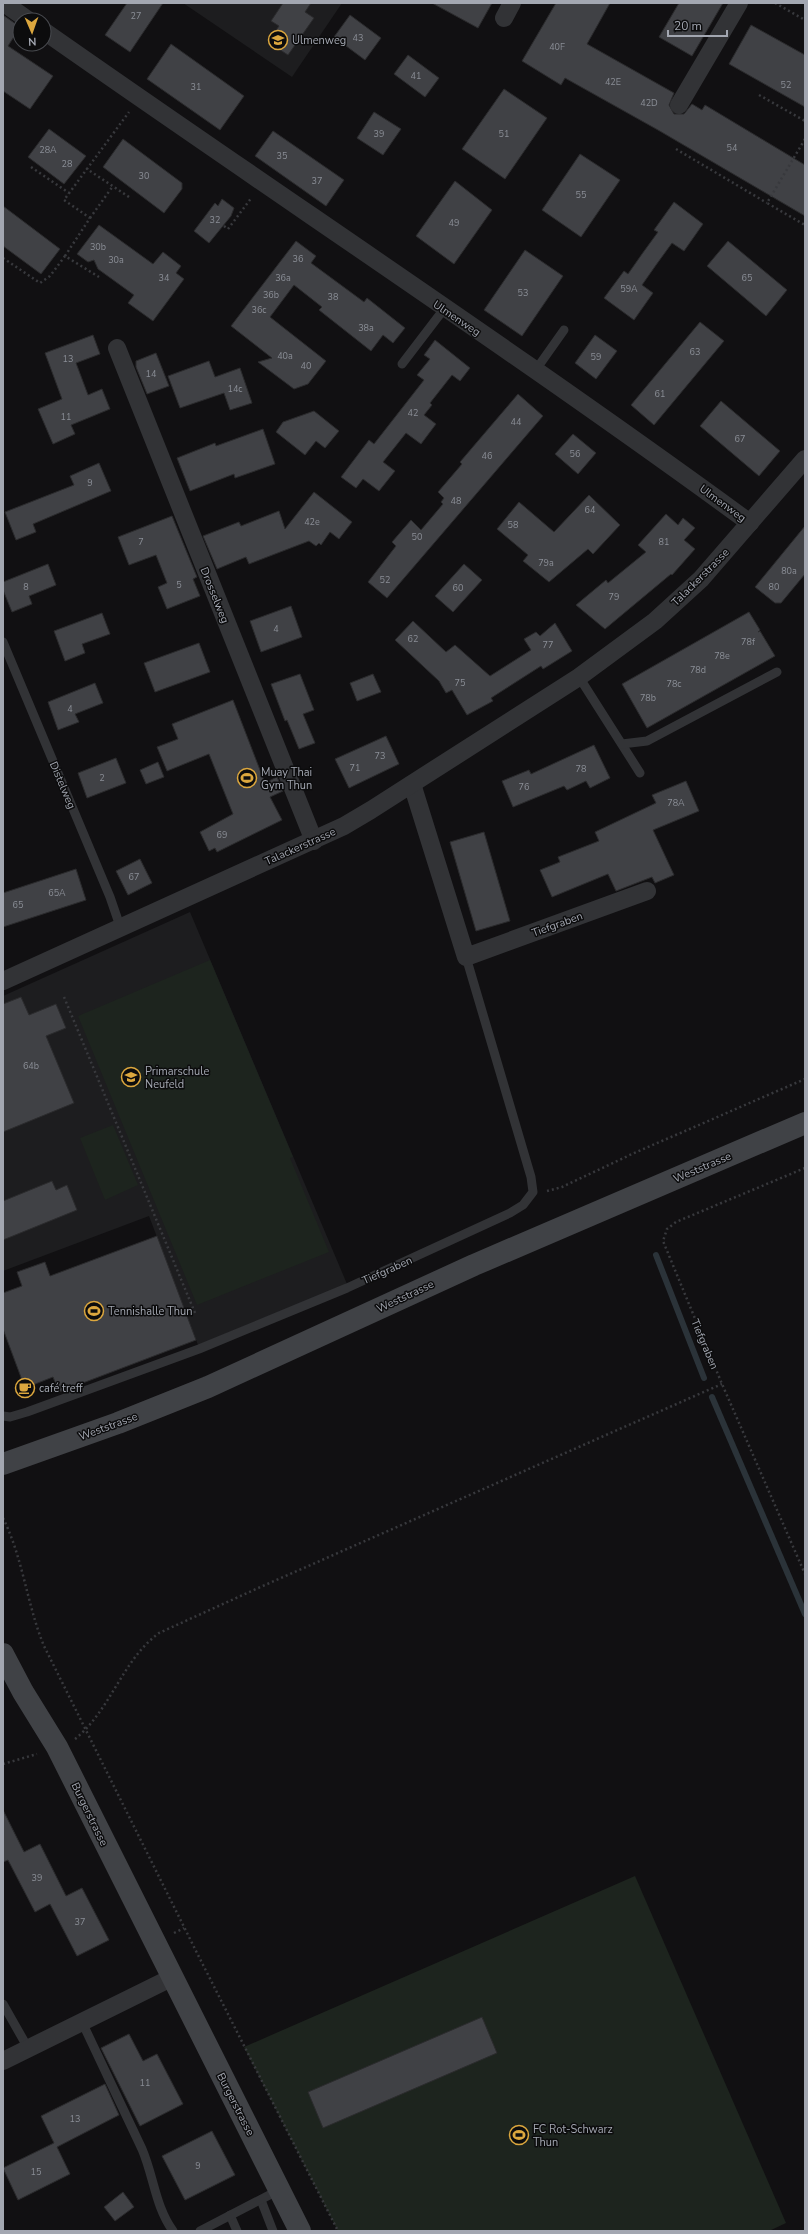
<svg xmlns="http://www.w3.org/2000/svg" width="808" height="2234" font-family="'Nunito Sans',sans-serif">
  <rect width="100%" height="100%" fill="#111012"/>
  <!-- built -->
  <g fill="#1d1d1f">
    <path d="M183,3H342L292,77Z"/>
    <path d="M190,912L347,1284L198,1345L149,1216L3,1271V996Z"/>
  </g>
  <!-- green -->
  <g fill="#1d241e">
    <path d="M210,960L293,1157L290,1158L329,1252L197,1305L78,1016Z"/>
    <path d="M113,1125L138,1185L105,1200L80,1138Z"/>
    <path d="M635,1876L786,2223L769,2231H338L244,2047Z"/>
  </g>
  <g fill="none" stroke-linecap="round" stroke-linejoin="round">
    <!-- stream -->
    <g stroke="#2b3339" stroke-width="6">
      <path d="M656,1255L704,1378"/>
      <path d="M712,1397L805,1614"/>
    </g>
  </g>
  <!-- building -->
  <g fill="#404145" stroke="#2b2b2d">
    <path d="M127,3H163L130,52L105,35Z"/>
    <path d="M283,3H311L305,12L314,18L288,55L268,42L279,26L271,21Z"/>
    <path d="M432,3H492L478,28Z"/>
    <path d="M556,3H610L587,44L674,93L669,105L674,114H684L692,104L702,110L705,105L805,165V216L658,130L565,78L561,85L522,61Z"/>
    <path d="M679,3H723L692,56L659,37Z"/>
    <path d="M3,15L20,27L8,46L53,76L30,109L3,91Z"/>
    <path d="M350,15L381,38L365,60L334,37Z"/>
    <path d="M751,25L805,55V107L729,64Z"/>
    <path d="M171,44L244,96L220,130L147,79Z"/>
    <path d="M408,55L439,78L425,97L394,74Z"/>
    <path d="M504,89L547,118L505,179L462,149Z"/>
    <path d="M374,112L401,129L383,155L357,138Z"/>
    <path d="M49,129L86,156L64,184L28,157Z"/>
    <path d="M273,131L344,180L326,206L255,156Z"/>
    <path d="M123,139L182,183V189L164,213L103,167Z"/>
    <path d="M580,154L620,180L581,237L542,210Z"/>
    <path d="M455,181L492,210L454,264L416,236Z"/>
    <path d="M222,199L234,208L231,216L209,243L194,231L215,203L218,206Z"/>
    <path d="M674,202L703,224L684,251L672,243L656,265L642,285L653,293L634,320L604,298L624,271L628,274L642,254L658,232L654,230Z"/>
    <path d="M3,206L60,249L41,274L3,246Z"/>
    <path d="M99,225L153,264L163,252L181,266L176,273L184,279L153,321L128,303L134,295L98,269L94,260L88,262L77,254Z"/>
    <path d="M296,241L316,256L311,263L364,302L367,298L405,328L393,343L383,335L371,351L319,310L322,307L294,285L270,317L326,361L308,384L294,389L258,362L272,358L231,326Z"/>
    <path d="M728,241L787,290L766,316L707,266Z"/>
    <path d="M525,250L563,276L522,336L484,310Z"/>
    <path d="M700,322L724,341L654,425L631,405Z"/>
    <path d="M93,335L100,354L76,363L88,395L102,389L110,409L71,425L75,434L53,444L38,409L62,399L45,353Z"/>
    <path d="M595,335L617,351L596,379L575,363Z"/>
    <path d="M435,340L470,368L460,381L452,375L430,403L432,405L424,415L436,424L421,444L406,433L383,462L395,471L379,491L363,479L356,488L341,477L369,440L374,444L424,380L417,375L430,359L424,355Z"/>
    <path d="M156,353L169,386L147,394L136,367V361Z"/>
    <path d="M209,361L215,377L240,368L252,403L230,410L224,393L180,408L168,376Z"/>
    <path d="M518,394L543,416L387,598L368,582L396,546L392,542L411,520L421,530L443,504L441,502L444,498L438,492L462,464L460,462Z"/>
    <path d="M721,401L780,451L759,476L700,426Z"/>
    <path d="M314,411L339,431L325,448L316,441L305,455L276,432L283,422Z"/>
    <path d="M263,429L275,464L235,478L234,474L190,491L177,458L215,443L216,446Z"/>
    <path d="M573,434L596,453L578,474L555,454Z"/>
    <path d="M99,463L111,491L33,524L36,532L16,540L5,512L74,485L70,476Z"/>
    <path d="M314,492L352,522L339,539L330,532L321,545L319,543L316,546L309,541L249,564L246,557L217,569L203,536L239,522L241,526L279,511L285,529Z"/>
    <path d="M589,495L620,525L593,554L588,549L549,582L523,561L528,555L497,529L519,502L554,532Z"/>
    <path d="M666,514L678,525L683,518L695,528L684,540L695,549L672,575L671,574L605,629L576,605L606,580L608,583L646,552L638,545Z"/>
    <path d="M172,516L197,577L193,579L200,596L167,609L158,587L167,583L156,555L129,565L118,537Z"/>
    <path d="M805,526V574L781,603H775L755,587Z"/>
    <path d="M48,564L56,585L29,596L32,604L12,612L3,590V582Z"/>
    <path d="M464,564L482,580L453,612L435,596Z"/>
    <path d="M291,606L302,637L261,652L250,621Z"/>
    <path d="M749,612L760,630L758,632L760,631L775,656L647,728L622,684Z"/>
    <path d="M102,613L110,634L82,644L85,653L65,661L54,631Z"/>
    <path d="M413,621L446,652L455,645L490,676L531,650L524,639L536,632L540,636L555,623L572,651L543,669L541,666L491,698L493,701L467,715L452,690L446,693L439,681L395,640Z"/>
    <path d="M199,643L210,672L155,692L144,663Z"/>
    <path d="M300,674L314,710L303,714L315,743L299,749L287,720L285,721L271,684Z"/>
    <path d="M373,674L381,692L357,701L350,683Z"/>
    <path d="M95,683L103,703L75,714L79,722L58,730L48,702Z"/>
    <path d="M233,700L265,783L277,777L283,791L270,797L282,820L217,852L215,848L209,851L200,832L233,814L209,754L167,771L157,747L178,739L172,724Z"/>
    <path d="M386,736L399,764L349,788L335,759Z"/>
    <path d="M594,745L610,778L590,788L586,781L567,790L564,786L513,807L502,781L529,770L531,774Z"/>
    <path d="M116,758L126,783L87,798L78,773Z"/>
    <path d="M158,762L164,777L146,784L140,770Z"/>
    <path d="M686,781L699,811L653,830L674,875L655,883L652,877L616,891L608,874L552,897L540,870L560,862L558,857L599,841L595,832L656,803L652,795Z"/>
    <path d="M484,832L510,921L476,931L450,842Z"/>
    <path d="M140,859L152,883L128,895L116,871Z"/>
    <path d="M76,869L86,900L3,927V893Z"/>
    <path d="M21,997L29,1015L56,1004L66,1028L46,1036L74,1103L3,1132V1004Z"/>
    <path d="M52,1181L56,1190L67,1185L77,1210L3,1240V1201Z"/>
    <path d="M157,1236L196,1340L59,1392L53,1377L25,1388L3,1329V1293L22,1286L17,1272L45,1262L50,1276Z"/>
    <path d="M3,1810L24,1852L40,1844L66,1896L82,1888L109,1940L77,1956L50,1904L35,1912L8,1860L3,1862Z"/>
    <path d="M482,2017L497,2053L323,2128L308,2092Z"/>
    <path d="M129,2034L143,2061L157,2054L183,2104L140,2126L101,2048Z"/>
    <path d="M105,2084L119,2115L57,2147L70,2174L18,2200L3,2168L54,2143L41,2116Z"/>
    <path d="M212,2131L235,2175L185,2200L162,2156Z"/>
    <path d="M123,2192L134,2207L115,2221L104,2207Z"/>
  </g>
  <g fill="none" stroke-linecap="round" stroke-linejoin="round">
    <!-- path -->
    <g stroke="#38393d" stroke-width="2.5" stroke-dasharray="2 3" stroke-linecap="butt">
      <path d="M775,3L805,20"/>
      <path d="M759,95L805,121"/>
      <path d="M805,139L767,203L805,225"/>
      <path d="M676,149L767,203"/>
      <path d="M31,167L69,193"/>
      <path d="M129,197L87,169L129,112"/>
      <path d="M90,218L113,186"/>
      <path d="M224,226L228,229L252,197"/>
      <path d="M65,256L90,218L64,200L87,169"/>
      <path d="M3,258L40,283L50,276L65,256L99,277"/>
      <path d="M64,997L195,1313"/>
      <path d="M805,1168L676,1222L667,1229L663,1241L722,1384L805,1574"/>
      <path d="M547,1191L562,1187L632,1154L805,1079"/>
      <path d="M3,1518C23,1558 27,1605 44,1646L197,1953L338,2231"/>
      <path d="M75,1739C111,1710 122,1660 159,1633L256,1589L722,1384"/>
      <path d="M3,1764L37,1754"/>
      <path d="M174,1933L184,1928"/>
    </g>
    <!-- lane -->
    <g stroke="#323336" stroke-width="9">
      <path d="M402,364L444,309"/>
      <path d="M535,371L564,330"/>
      <path d="M3,642L110,897L121,929"/>
      <path d="M579,677L640,773"/>
      <path d="M622,744L647,741L777,672"/>
      <path d="M3,1416L10,1417L27,1412L199,1349L347,1288L510,1213L523,1205L533,1192L531,1177L466,957"/>
      <path d="M3,2004L28,2048"/>
      <path d="M82,2022L142,2149C154,2177 155,2206 173,2231"/>
      <path d="M261,2200L273,2231"/>
      <path d="M230,2215L237,2231"/>
      <path d="M200,2231L279,2190"/>
    </g>
    <!-- street -->
    <g stroke="#323336" stroke-width="18">
      <path d="M4,3L28,20"/>
      <path d="M504,18L512,3"/>
      <path d="M44,31C279,196 519,354 750,523"/>
      <path d="M679,105L739,3"/>
      <path d="M117,348L314,841"/>
      <path d="M412,784L466,957L647,891"/>
      <path d="M3,981L344,826L371,810L579,677L655,621L701,579L805,459"/>
      <path d="M3,2061L173,1977"/>
    </g>
    <!-- secondary -->
    <g stroke="#404246" stroke-width="22">
      <path d="M3,1464L118,1423L208,1387L474,1265L805,1123"/>
      <path d="M3,1654L23,1692L57,1747L300,2231"/>
    </g>
  </g>
  <!-- icons -->
  <defs>
    <g id="school-ring" transform="scale(1)"><circle r="9.5" fill="#0c0c0d" stroke="#dca73e" stroke-width="1.5"/><path d="M0-5L7-2L0 1L-7-2ZM-4 1L0 2.5L4 1V4Q0 6-4 4Z" fill="#dca73e"/></g>
    <g id="stadium-ring" transform="scale(1)"><circle r="9.5" fill="#0c0c0d" stroke="#dca73e" stroke-width="1.5"/><path d="M0-5a6.5 5 0 1 0 0 10a6.5 5 0 1 0 0-10ZM-3.5-1.8h7v3.6h-7Z" fill="#dca73e"/></g>
    <g id="cafe-ring" transform="scale(1)"><circle r="9.5" fill="#0c0c0d" stroke="#dca73e" stroke-width="1.5"/><path d="M-5.5-4.5H6V0H3Q3 3.5 0 3.5H-2.5Q-5.5 3.5-5.5 0ZM3-3.2v2h1.7v-2ZM-6 4.5H4V6H-6Z" fill="#dca73e"/></g>
  </defs>
  <g fill-rule="evenodd">
    <use href="#school-ring" x="278" y="40"/>
    <use href="#stadium-ring" x="247" y="778"/>
    <use href="#school-ring" x="131" y="1077"/>
    <use href="#stadium-ring" x="94" y="1311"/>
    <use href="#cafe-ring" x="25" y="1388"/>
    <use href="#stadium-ring" x="519" y="2135"/>
  </g>
  <g text-anchor="middle" stroke-width="3" stroke-linejoin="round" paint-order="stroke">
    <!-- number labels -->
    <g font-size="9" fill="#8a8e96">
      <text x="136" y="19">27</text>
      <text x="358" y="41">43</text>
      <text x="557" y="50">40F</text>
      <text x="416" y="79">41</text>
      <text x="613" y="85">42E</text>
      <text x="786" y="88">52</text>
      <text x="196" y="90">31</text>
      <text x="649" y="106">42D</text>
      <text x="379" y="137">39</text>
      <text x="504" y="137">51</text>
      <text x="732" y="151">54</text>
      <text x="48" y="153">28A</text>
      <text x="282" y="159">35</text>
      <text x="67" y="167">28</text>
      <text x="144" y="179">30</text>
      <text x="317" y="184">37</text>
      <text x="581" y="198">55</text>
      <text x="215" y="223">32</text>
      <text x="454" y="226">49</text>
      <text x="98" y="250">30b</text>
      <text x="298" y="262">36</text>
      <text x="116" y="263">30a</text>
      <text x="164" y="281">34</text>
      <text x="283" y="281">36a</text>
      <text x="747" y="281">65</text>
      <text x="629" y="292">59A</text>
      <text x="523" y="296">53</text>
      <text x="271" y="298">36b</text>
      <text x="333" y="300">38</text>
      <text x="259" y="313">36c</text>
      <text x="366" y="331">38a</text>
      <text x="695" y="355">63</text>
      <text x="285" y="359">40a</text>
      <text x="596" y="360">59</text>
      <text x="68" y="362">13</text>
      <text x="306" y="369">40</text>
      <text x="151" y="377">14</text>
      <text x="235" y="392">14c</text>
      <text x="660" y="397">61</text>
      <text x="413" y="416">42</text>
      <text x="66" y="420">11</text>
      <text x="516" y="425">44</text>
      <text x="740" y="442">67</text>
      <text x="575" y="457">56</text>
      <text x="487" y="459">46</text>
      <text x="90" y="486">9</text>
      <text x="456" y="504">48</text>
      <text x="590" y="513">64</text>
      <text x="312" y="525">42e</text>
      <text x="513" y="528">58</text>
      <text x="417" y="540">50</text>
      <text x="141" y="545">7</text>
      <text x="664" y="545">81</text>
      <text x="546" y="566">79a</text>
      <text x="789" y="574">80a</text>
      <text x="385" y="583">52</text>
      <text x="179" y="588">5</text>
      <text x="26" y="590">8</text>
      <text x="774" y="590">80</text>
      <text x="458" y="591">60</text>
      <text x="614" y="600">79</text>
      <text x="276" y="632">4</text>
      <text x="413" y="642">62</text>
      <text x="748" y="645">78f</text>
      <text x="548" y="648">77</text>
      <text x="722" y="659">78e</text>
      <text x="698" y="673">78d</text>
      <text x="460" y="686">75</text>
      <text x="674" y="687">78c</text>
      <text x="648" y="701">78b</text>
      <text x="70" y="712">4</text>
      <text x="380" y="759">73</text>
      <text x="355" y="771">71</text>
      <text x="581" y="772">78</text>
      <text x="102" y="781">2</text>
      <text x="524" y="790">76</text>
      <text x="676" y="806">78A</text>
      <text x="222" y="838">69</text>
      <text x="134" y="880">67</text>
      <text x="57" y="896">65A</text>
      <text x="18" y="908">65</text>
      <text x="31" y="1069">64b</text>
      <text x="37" y="1881">39</text>
      <text x="80" y="1925">37</text>
      <text x="145" y="2086">11</text>
      <text x="75" y="2122">13</text>
      <text x="198" y="2169">9</text>
      <text x="36" y="2175">15</text>
    </g>
    <!-- poi labels -->
    <g font-size="11" fill="#a3a7b1" stroke="#0c0c0d" text-anchor="start">
      <text x="292" y="44">Ulmenweg</text>
      <text x="261" y="776">Muay Thai<tspan x="261" dy="13">Gym Thun</tspan></text>
      <text x="145" y="1075">Primarschule<tspan x="145" dy="13">Neufeld</tspan></text>
      <text x="108" y="1315">Tennishalle Thun</text>
      <text x="39" y="1392">café treff</text>
      <text x="533" y="2133">FC Rot-Schwarz<tspan x="533" dy="13">Thun</tspan></text>
    </g>
    <!-- street labels -->
    <g font-size="11" fill="#a3a7b1" stroke="#0c0c0d">
      <text transform="translate(457 318) rotate(34)" y="4">Ulmenweg</text>
      <text transform="translate(723 503) rotate(36)" y="4">Ulmenweg</text>
      <text transform="translate(700 577) rotate(-45)" y="4">Talackerstrasse</text>
      <text transform="translate(215 595) rotate(68)" y="4">Drosselweg</text>
      <text transform="translate(63 785) rotate(67)" y="4">Distelweg</text>
      <text transform="translate(300 846) rotate(-24)" y="4">Talackerstrasse</text>
      <text transform="translate(557 924) rotate(-20)" y="4">Tiefgraben</text>
      <text transform="translate(702 1167) rotate(-23)" y="4">Weststrasse</text>
      <text transform="translate(387 1270) rotate(-24)" y="4">Tiefgraben</text>
      <text transform="translate(405 1296) rotate(-25)" y="4">Weststrasse</text>
      <text transform="translate(705 1344) rotate(67)" y="4">Tiefgraben</text>
      <text transform="translate(108 1426) rotate(-20)" y="4">Weststrasse</text>
      <text transform="translate(90 1814) rotate(64)" y="4">Burgerstrasse</text>
      <text transform="translate(236 2104) rotate(63)" y="4">Burgerstrasse</text>
    </g>
  </g>
  <!-- border -->
  <rect width="808" height="2234" fill="none" stroke="#a3a7b1" stroke-width="8"/>
  <!-- north arrow -->
  <g transform="translate(32 32) rotate(178)"><circle r="19" fill="#0c0c0d" stroke="#484a4f"/>
  <path d="M0-3L7 15L0 10L-7 15Z" fill="#dca73e"/>
  <text y="-6" font-size="11" font-weight="bold" text-anchor="middle" fill="#a3a7b1">N</text>
  </g>
  <!-- scale -->
  <path d="M668 30v6h59v-6" fill="none" stroke="#a3a7b1" stroke-width="2"/>
  <text x="674" y="30" font-size="12" fill="#a3a7b1" stroke="#0c0c0d" stroke-width="3" paint-order="stroke">20 m</text>
</svg>
